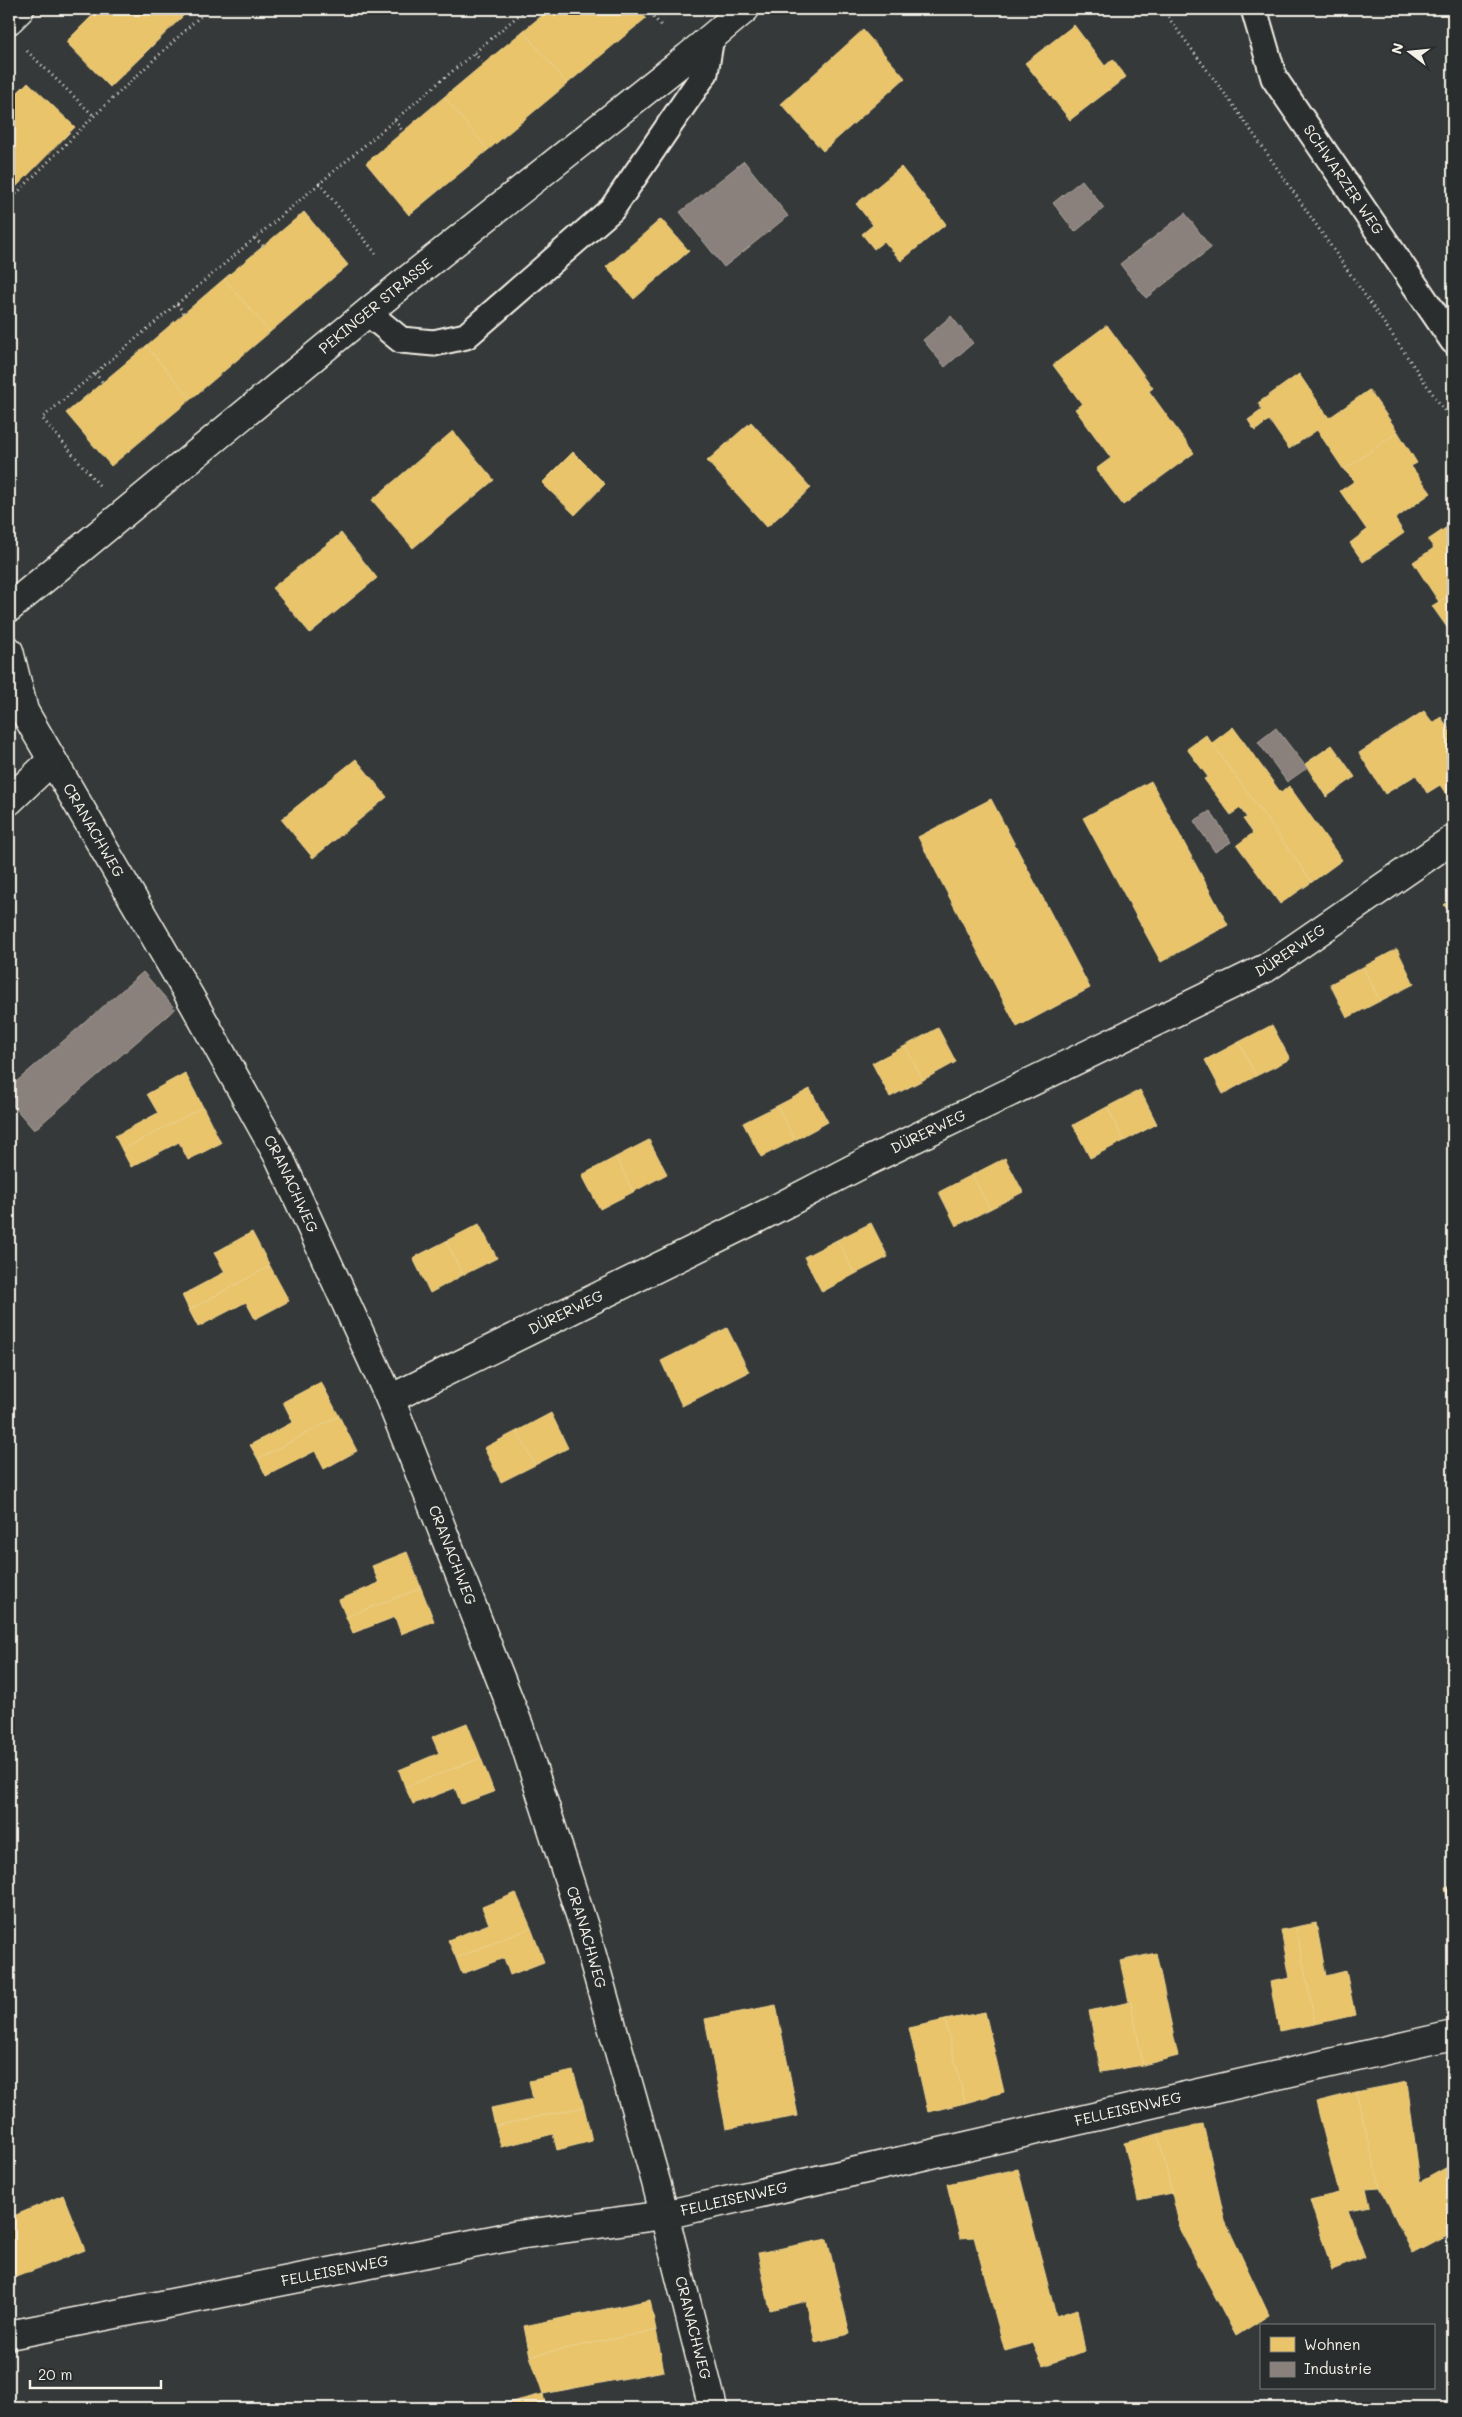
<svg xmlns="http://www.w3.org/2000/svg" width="1462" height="2417" font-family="Mali,sans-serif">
  <rect width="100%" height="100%" fill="#363939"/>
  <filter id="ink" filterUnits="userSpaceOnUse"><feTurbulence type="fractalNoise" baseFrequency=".02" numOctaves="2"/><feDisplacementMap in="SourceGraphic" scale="10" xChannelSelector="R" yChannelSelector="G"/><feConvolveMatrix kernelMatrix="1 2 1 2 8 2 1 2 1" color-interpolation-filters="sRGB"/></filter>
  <g filter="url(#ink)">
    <!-- homes -->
    <g fill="#e9c46a" stroke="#ecd290">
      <path d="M99,9H184L187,12L110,87L66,42Z"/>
      <path d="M550,9H638L646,18L567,84L523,31Z"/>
      <path d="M1074,25L1105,66L1113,59L1126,77L1070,120L1025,63Z"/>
      <path d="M863,30L905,78L823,151L781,104Z"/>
      <path d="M523,31L567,84L488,150L444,97Z"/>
      <path d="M28,82L75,127L9,194V101Z"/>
      <path d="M444,97L488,150L409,215L366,163Z"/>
      <path d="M901,167L946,224L901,261L884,241L874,249L862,234L873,225L856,204Z"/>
      <path d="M304,212L348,265L270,332L224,279Z"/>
      <path d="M661,219L689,251L634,299L606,267Z"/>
      <path d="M224,279L270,332L191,399L146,346Z"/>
      <path d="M1107,325L1153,388L1149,391L1194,453L1123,505L1096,469L1111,458L1075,409L1082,404L1053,365Z"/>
      <path d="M146,346L191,399L111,466L66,413Z"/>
      <path d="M1299,374L1329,418L1369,390L1398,432L1344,470L1317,430L1289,449L1269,420L1255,431L1248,420L1262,410L1258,403Z"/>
      <path d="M751,422L811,488L767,527L707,461Z"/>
      <path d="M453,431L494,480L413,548L372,500Z"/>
      <path d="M1398,432L1417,463L1411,466L1431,493L1395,519L1404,533L1363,562L1350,543L1367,530L1340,491L1355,481L1344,470Z"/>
      <path d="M573,452L605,484L575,515L542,483Z"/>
      <path d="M1453,523V603L1448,596L1439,602L1413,562L1434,548L1428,540Z"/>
      <path d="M341,533L377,578L310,633L272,588Z"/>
      <path d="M1448,596L1453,603V631L1451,633L1432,606Z"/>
      <path d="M1424,711L1433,723L1441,717L1453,736V800L1451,801L1440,785L1427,793L1416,775L1385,794L1359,753Z"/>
      <path d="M1233,727L1281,793L1289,786L1342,860L1312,882L1212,743Z"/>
      <path d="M1206,735L1312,882L1280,904L1237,845L1253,833L1243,819L1247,818L1240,808L1231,815L1204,779L1208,777L1187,749Z"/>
      <path d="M1332,745L1355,777L1326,797L1305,764Z"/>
      <path d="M356,759L387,797L313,858L281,819Z"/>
      <path d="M1151,781L1228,925L1161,962L1083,818Z"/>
      <path d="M991,799L1090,988L1017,1027L918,837Z"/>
      <path d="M1453,897V917L1444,905Z"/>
      <path d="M1397,949L1414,984L1380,1001L1363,967Z"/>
      <path d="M1363,967L1380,1001L1347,1018L1330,984Z"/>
      <path d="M1272,1025L1290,1059L1256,1076L1239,1042Z"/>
      <path d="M938,1028L956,1062L923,1080L905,1046Z"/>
      <path d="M1239,1042L1256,1076L1223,1094L1205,1060Z"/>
      <path d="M905,1046L923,1080L890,1097L872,1063Z"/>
      <path d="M185,1073L203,1107L122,1150L115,1136L158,1113L147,1094Z"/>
      <path d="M810,1089L828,1122L795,1140L777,1106Z"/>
      <path d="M1140,1090L1157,1124L1124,1141L1107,1107Z"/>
      <path d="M777,1106L795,1140L761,1157L743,1123Z"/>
      <path d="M203,1107L221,1143L188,1160L179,1142L131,1167L122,1150Z"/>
      <path d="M1107,1107L1124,1141L1090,1158L1073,1125Z"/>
      <path d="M649,1140L667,1174L633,1192L616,1157Z"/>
      <path d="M616,1157L633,1192L600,1209L582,1175Z"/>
      <path d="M1005,1158L1023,1192L990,1209L972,1175Z"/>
      <path d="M972,1175L990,1209L956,1226L939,1192Z"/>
      <path d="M871,1223L888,1257L855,1274L837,1240Z"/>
      <path d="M479,1224L497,1258L463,1275L446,1241Z"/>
      <path d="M252,1232L270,1266L189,1310L182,1295L225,1272L214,1253Z"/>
      <path d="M837,1240L855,1274L822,1292L804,1257Z"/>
      <path d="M446,1241L463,1275L430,1293L413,1258Z"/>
      <path d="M270,1266L289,1301L255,1319L246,1302L198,1327L189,1310Z"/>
      <path d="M727,1328L749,1372L682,1406L661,1361Z"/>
      <path d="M321,1382L339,1416L258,1459L250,1445L293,1422L283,1402Z"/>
      <path d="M551,1413L568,1448L535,1465L517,1431Z"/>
      <path d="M339,1416L357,1451L324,1469L315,1451L266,1476L258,1459Z"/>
      <path d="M517,1431L535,1465L501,1482L484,1448Z"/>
      <path d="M407,1552L421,1588L346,1617L339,1600L379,1583L372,1566Z"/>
      <path d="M421,1588L434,1621L401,1634L395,1617L353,1633L346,1617Z"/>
      <path d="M467,1723L481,1758L405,1787L399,1770L439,1753L432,1737Z"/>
      <path d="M481,1758L494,1792L461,1804L455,1788L413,1804L405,1787Z"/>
      <path d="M1453,1885V1928L1445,1887Z"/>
      <path d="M516,1893L531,1928L456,1958L448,1940L489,1924L482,1907Z"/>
      <path d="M1316,1923L1326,1976L1346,1971L1355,2015L1315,2024L1296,1927Z"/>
      <path d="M1296,1927L1315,2024L1279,2031L1270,1982L1290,1978L1281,1930Z"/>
      <path d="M531,1928L544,1962L510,1975L504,1958L462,1974L456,1958Z"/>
      <path d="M1156,1953L1178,2056L1143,2065L1120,1961Z"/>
      <path d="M1131,2002L1143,2065L1101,2072L1089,2011Z"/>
      <path d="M776,2005L798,2116L726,2129L705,2019Z"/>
      <path d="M985,2012L1004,2092L965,2103L945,2020Z"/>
      <path d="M945,2020L965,2103L928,2112L909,2028Z"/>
      <path d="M573,2071L584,2107L495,2126L491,2108L533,2099L529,2081Z"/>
      <path d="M1407,2082L1420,2182L1453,2164V2233L1413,2254L1380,2187L1356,2092Z"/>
      <path d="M1356,2092L1380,2187L1366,2188L1370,2206L1348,2210L1365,2257L1332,2270L1310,2200L1339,2193L1316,2102Z"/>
      <path d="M584,2107L592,2141L557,2150L553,2134L501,2147L495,2126Z"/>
      <path d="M1203,2124L1225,2221L1269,2315L1236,2336L1181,2232L1158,2134Z"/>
      <path d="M1158,2134L1172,2193L1138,2200L1124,2143Z"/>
      <path d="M1018,2169L1056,2316L1077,2309L1085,2351L1043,2366L1033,2343L1005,2351L974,2237L960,2238L947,2184Z"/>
      <path d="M63,2195L85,2250L16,2277L9,2258V2218Z"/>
      <path d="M827,2239L850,2334L815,2342L806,2301L770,2310L758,2253Z"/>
      <path d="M650,2300L656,2330L530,2356L524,2326Z"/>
      <path d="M656,2330L664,2371L543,2394L530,2356Z"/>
      <path d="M543,2394L546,2408H488Z"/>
    </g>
    <!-- industry -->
    <g fill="#8a817c" stroke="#aaa39c">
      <path d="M744,161L788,216L724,267L680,212Z"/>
      <path d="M1082,180L1104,208L1075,232L1053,203Z"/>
      <path d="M1185,213L1211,248L1146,298L1120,264Z"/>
      <path d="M951,316L973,343L945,367L923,340Z"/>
      <path d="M1276,728L1307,768L1287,782L1258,742Z"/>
      <path d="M1210,811L1231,842L1215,852L1194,821Z"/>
      <path d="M143,972L175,1009L34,1130L9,1101V1088Z"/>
    </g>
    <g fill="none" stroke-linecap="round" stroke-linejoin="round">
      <!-- lane casing -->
      <g stroke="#f4f1e8" stroke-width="29">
        <g id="lane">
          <path id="s1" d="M1254,9L1274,78L1453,341"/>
          <path d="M368,313L401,340L434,343L466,336L612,209L705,73L711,37"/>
        </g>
      </g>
      <!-- street casing -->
      <g stroke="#f4f1e8" stroke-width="31">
        <g id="street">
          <path d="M9,20L20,9"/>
          <path id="s2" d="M9,608L401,285L688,57L745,9"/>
          <path id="s3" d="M9,651L24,711L194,1004L280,1159L390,1399L438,1519L519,1726L584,1927L656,2182L713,2408"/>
          <path d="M9,801L52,760"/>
          <path id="s4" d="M390,1399L756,1219L866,1162L1266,968L1453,839"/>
          <path id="s5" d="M9,2335L518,2235L664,2215L1453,2035"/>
        </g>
      </g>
      <!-- path -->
      <g stroke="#f4f1e8" stroke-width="3" stroke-dasharray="1 4" stroke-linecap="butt">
        <path d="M647,9L663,28"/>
        <path d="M1162,9L1239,113L1453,423"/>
        <path d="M27,51L94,116"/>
        <path d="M474,53L484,64"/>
        <path d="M395,120L403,132"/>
        <path d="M319,183L377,255"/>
        <path d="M9,201L94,116L208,9"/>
        <path d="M255,238L263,246"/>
        <path d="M177,304L184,313"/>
        <path d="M95,373L103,383"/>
        <path d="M99,485L42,418L526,9"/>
      </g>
      <!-- lane -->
      <use href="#lane" stroke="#2a2d2e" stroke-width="25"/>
      <!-- street -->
      <use href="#street" stroke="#2a2d2e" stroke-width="28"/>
    </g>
  </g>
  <g text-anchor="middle" stroke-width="5" stroke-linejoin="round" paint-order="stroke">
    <!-- street labels -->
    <g font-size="15" fill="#f4f1e8" stroke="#2a2d2e">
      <text dy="5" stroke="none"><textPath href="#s1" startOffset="195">SCHWARZER WEG</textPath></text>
      <text dy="5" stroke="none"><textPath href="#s2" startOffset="475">PEKINGER STRASSE</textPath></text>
      <text dy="5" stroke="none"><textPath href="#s3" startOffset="200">CRANACHWEG</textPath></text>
      <text dy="5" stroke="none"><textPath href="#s4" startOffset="1006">DÜRERWEG</textPath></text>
      <text dy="5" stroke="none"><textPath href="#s4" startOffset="601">DÜRERWEG</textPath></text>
      <text dy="5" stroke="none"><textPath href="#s3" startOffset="605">CRANACHWEG</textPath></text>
      <text dy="5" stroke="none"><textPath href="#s4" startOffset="196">DÜRERWEG</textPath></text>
      <text dy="5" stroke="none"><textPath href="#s3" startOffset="1010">CRANACHWEG</textPath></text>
      <text dy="5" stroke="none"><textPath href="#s3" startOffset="1415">CRANACHWEG</textPath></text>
      <text dy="5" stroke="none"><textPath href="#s5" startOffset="1142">FELLEISENWEG</textPath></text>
      <text dy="5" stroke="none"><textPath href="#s5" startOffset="738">FELLEISENWEG</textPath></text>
      <text dy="5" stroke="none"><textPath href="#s5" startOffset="332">FELLEISENWEG</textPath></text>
      <text dy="5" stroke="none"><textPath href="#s3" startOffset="1820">CRANACHWEG</textPath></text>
    </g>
  </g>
  <!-- margin -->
  <rect width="1462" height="2417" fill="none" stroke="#2a2d2e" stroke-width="30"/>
  <rect x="15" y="15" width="1432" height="2387" fill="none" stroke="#f4f1e8" stroke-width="2" filter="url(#ink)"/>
  <!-- legend -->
  <rect x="1260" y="2324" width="175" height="65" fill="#2a2d2e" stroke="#7b7b78"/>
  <rect x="1270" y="2337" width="25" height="15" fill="#e9c46a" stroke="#7b7b78"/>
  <text x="1304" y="2350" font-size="15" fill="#f4f1e8">Wohnen</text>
  <rect x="1270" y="2362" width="25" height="15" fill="#8a817c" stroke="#7b7b78"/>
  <text x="1304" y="2374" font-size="15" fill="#f4f1e8">Industrie</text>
  <!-- north arrow -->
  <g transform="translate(1410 52) rotate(286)" stroke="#2a2d2e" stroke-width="4" paint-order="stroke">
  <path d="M0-4L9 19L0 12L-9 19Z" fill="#f4f1e8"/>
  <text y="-8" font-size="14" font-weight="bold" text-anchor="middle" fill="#f4f1e8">N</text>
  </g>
  <!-- scale -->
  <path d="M30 2380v8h131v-8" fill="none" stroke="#f4f1e8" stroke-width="2.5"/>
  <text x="38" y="2380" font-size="15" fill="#f4f1e8" stroke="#2a2d2e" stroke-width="4" paint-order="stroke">20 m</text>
</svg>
